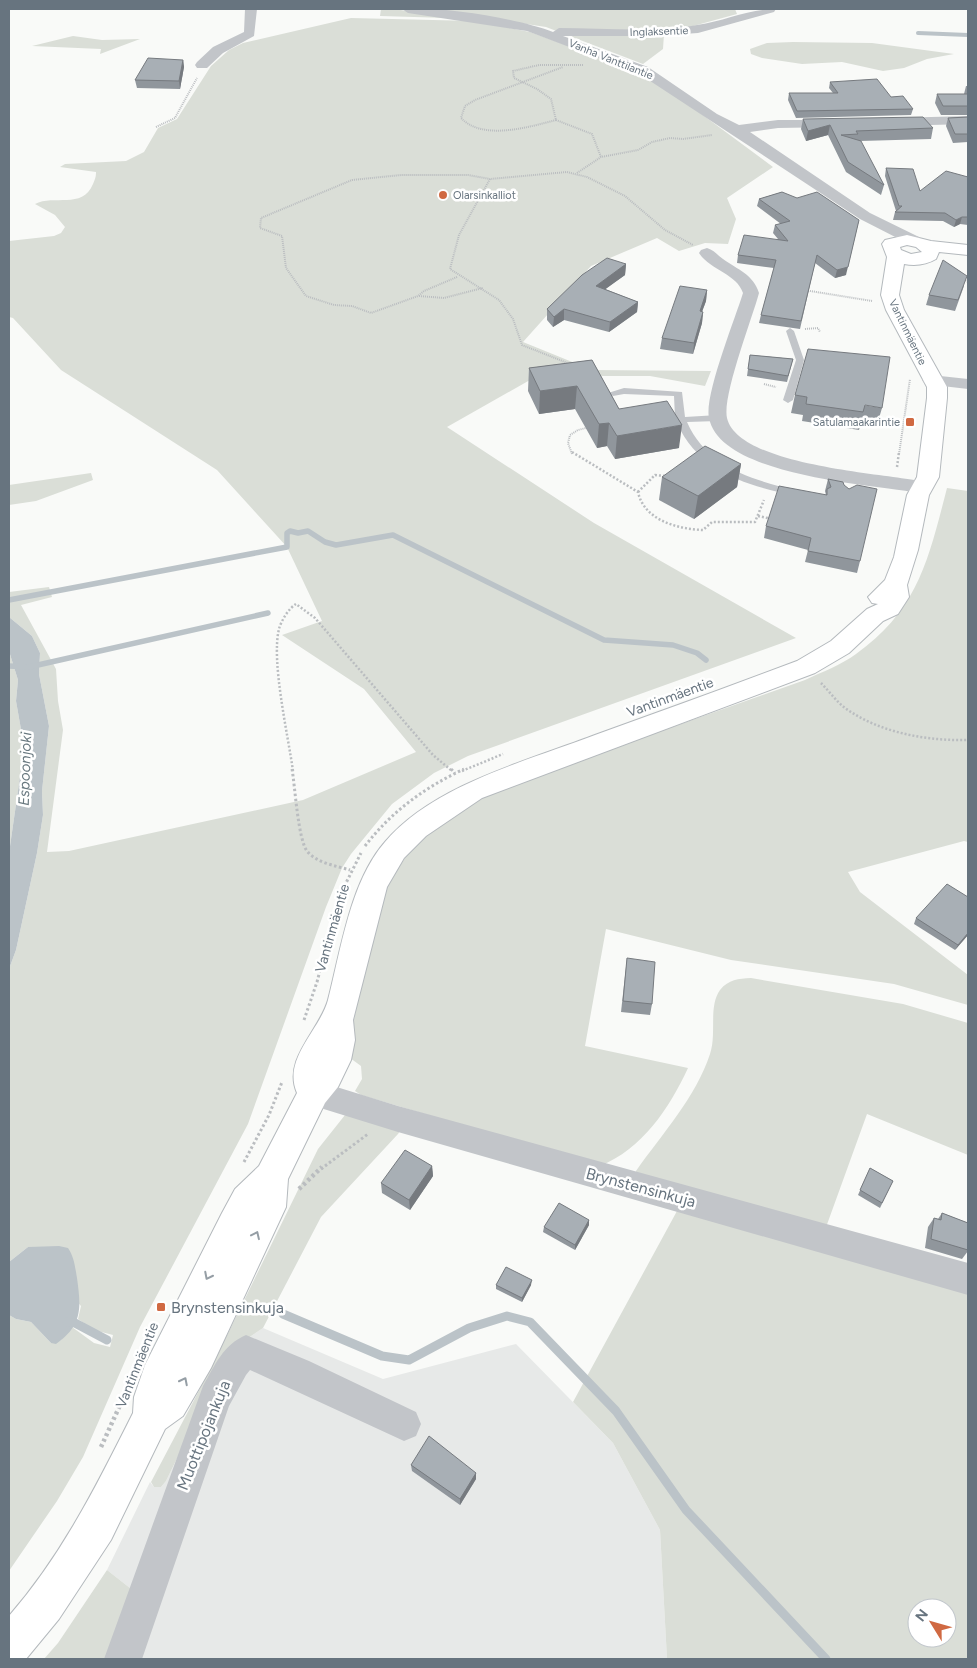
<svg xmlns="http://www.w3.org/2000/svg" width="977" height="1668" font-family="Figtree,sans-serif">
  <rect width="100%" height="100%" fill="#f9faf8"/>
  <!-- built -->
  <path fill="#e7e9e8" d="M263,1328L383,1379L516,1344L613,1443L660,1530L667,1659H109L135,1592L107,1570L150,1482L154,1487H161L166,1481L230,1350Z"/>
  <!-- green -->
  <g fill="#daded7" fill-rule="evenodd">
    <path d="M381,9H395L448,18L380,16Z"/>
    <path d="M427,9H735L737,14L664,34L663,49L643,64L546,27Z"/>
    <path d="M351,18L474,21L530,32L640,72L654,79L773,167L727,198L736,219L728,244L705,243L679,251L657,238L591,266L523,342L592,370L711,371L705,386L650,376H537L447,427L594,523L796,638L468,756L434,773L392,804L351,854L342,868L326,907L248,1124L140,1327L83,1457L57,1501L9,1571V1315L16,1319L31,1322L51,1343L61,1340L72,1327L94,1343L110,1347L113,1335L94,1330L78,1319L81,1306L28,1247L9,1262V969L16,950L37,853L43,815L42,791L49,726L39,674L40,653L32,636L9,617V592L49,587L52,597L21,605L56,669L58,701L63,730L47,852L69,851L303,800L416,752L364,689L282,635L322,621L287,547L217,470L61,370L13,318L9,317V241L54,236L61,233L65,227L55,215L35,204C54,194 82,210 93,184C95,179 96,177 96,172L60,167L65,164L126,161L144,152L158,128L177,119L211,66L229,50L243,43Z"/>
    <path d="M73,36L102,40L140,39L100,54L101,49L32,46Z"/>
    <path d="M793,42L872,43L954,54L927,59L904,68L883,71L842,62L802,64L762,58L751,54L750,49L767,43Z"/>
    <path d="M91,473L93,480L36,501L9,505V485Z"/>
    <path d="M947,488L968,491V842L964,841L848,872L860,892L968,975V1005L894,984L731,960L606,929L585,1046L688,1068C669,1109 642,1149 600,1166L361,1095L355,1091L362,1079L361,1066L346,1055L376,920L390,880L416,842L478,796L805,680C822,672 841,665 856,654C919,609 929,557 947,488Z"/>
    <path d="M9,651L18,680L16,701L22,735V763L9,853Z"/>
    <path d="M751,978L903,1004L968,1023V1155L867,1114L825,1230L635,1176L636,1171C662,1134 696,1097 710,1054C717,1034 708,1007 720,990C729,979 738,979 751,978Z"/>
    <path d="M345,1115L403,1127L398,1134L321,1217L263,1328L230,1350L166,1481L161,1487H154L151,1482L213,1364L318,1149Z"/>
    <path d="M677,1211L968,1290V1659H667L660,1530L613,1443L573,1402ZM917,1608H947V1638H917Z"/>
    <path d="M107,1570L135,1592L109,1659H44L58,1643Z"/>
  </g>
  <!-- water -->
  <g fill="#bbc3c8">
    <path d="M9,617L32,636L40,653L39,674L49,726L42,791L43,815L37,853L16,950L9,969V853L22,763V735L16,701L18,680L9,651Z"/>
    <path d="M59,1246L68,1248C74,1257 75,1266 77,1278C81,1307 83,1325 56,1344L51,1343L31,1322L16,1319L9,1315V1262L28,1247Z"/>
  </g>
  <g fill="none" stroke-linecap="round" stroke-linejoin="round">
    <!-- stream-far2 -->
    <path stroke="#bbc3c8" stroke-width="4" d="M918,33L968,35"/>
    <!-- stream-far1 -->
    <g stroke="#bbc3c8" stroke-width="5.5">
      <path d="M9,600L287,547V533L290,531L298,533L308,531L325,542L336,545L393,535L604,640L673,645L697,653L706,660"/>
      <path d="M9,666L29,667L268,613"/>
    </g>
    <!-- stream -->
    <g stroke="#bbc3c8" stroke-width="9">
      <path d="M283,1314L382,1356L409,1360L469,1328L507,1316L530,1322L616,1411L686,1510L826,1659"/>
      <path d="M67,1322L75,1323L107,1340"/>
    </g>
    <!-- secondary casing -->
    <g stroke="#b4b9bd" stroke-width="2">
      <path id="secondary" d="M907,235L931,241L968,245V255L939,252L936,259C926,265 915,266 904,264L899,295L904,310L947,387V398L939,477L929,495L918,550L907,585L909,597L898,614L883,621L849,653L815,673L482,798L426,836L404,858L387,887L353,1020L355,1040L351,1060L338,1087L325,1103L288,1179L286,1207L211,1368L183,1416L165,1429L111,1540L59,1619L26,1659H9V1616C62,1555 97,1485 133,1413L134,1397L145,1365L222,1213L235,1189L259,1166L297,1093C282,1059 320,1030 328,1000C341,950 350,882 385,842C433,785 527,761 595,735C662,711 730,686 797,661L831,641L867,609L878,604L872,603L868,597L885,580L894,557L907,495L917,477L927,398V387L886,310L881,295L887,257L882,244L885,240ZM907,245L916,247L922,252L911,254L901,250L900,247Z"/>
    </g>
    <!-- path-far3 -->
    <g stroke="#babdc0" stroke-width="2" stroke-dasharray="1 1" stroke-linecap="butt">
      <path d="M583,65H539L513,71L514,78L537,89L551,99L556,120L592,134L601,157"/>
      <path d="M556,120C529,127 483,141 461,118L465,106L475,100L563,67"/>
      <path d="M156,127L175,118L197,78"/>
      <path d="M577,173L601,157L638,150L652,142L670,138L683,139L712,135"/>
      <path d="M490,179L459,235L450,269L499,300L513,319L522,345L570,364"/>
      <path d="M457,277L424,291L418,296L371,313L352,306L334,305L306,296L286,268L282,236L260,228L261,218L352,180L401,175H468L490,179L567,172L587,177L625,196L665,230L693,245"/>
      <path d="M962,278L968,282"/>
      <path d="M804,290L872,301"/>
      <path d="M419,296L444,298L483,288"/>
      <path d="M805,329L818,328L820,332"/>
      <path d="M764,384L776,387"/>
      <path d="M572,454L568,443L570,435L578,430L590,427"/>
      <path d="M899,454L910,379"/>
    </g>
    <!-- path-far2 -->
    <g stroke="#babdc0" stroke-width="2.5" stroke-dasharray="2 2" stroke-linecap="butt">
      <path d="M572,452L638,492C644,520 677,529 703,530L712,522H755L764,500"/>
      <path d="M897,467L899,452"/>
      <path d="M638,492L655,475L665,476"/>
      <path d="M758,516L772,519"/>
      <path d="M821,683C829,691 836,701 845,708C880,733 927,741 968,740"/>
      <path d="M293,771C288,735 271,661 279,629C281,621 289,608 296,604L315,618L433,755L452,771"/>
      <path d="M462,771L503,754"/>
    </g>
    <!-- path-far1 -->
    <g stroke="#babdc0" stroke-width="3" stroke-dasharray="2.5 2.5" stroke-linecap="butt">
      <path d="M292,769C295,786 298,839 307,851C316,863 337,866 350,870"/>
      <path d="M451,769L455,773"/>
      <path d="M365,846C392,811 424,788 464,769"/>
      <path d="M304,1020L317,982L339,897L361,853"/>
      <path d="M244,1162L269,1115L282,1082"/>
      <path d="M321,1169L368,1134"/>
    </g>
    <!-- path -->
    <g stroke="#babdc0" stroke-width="4.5" stroke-dasharray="3 3" stroke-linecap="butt">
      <path d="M299,1189L322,1167"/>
      <path d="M101,1447L121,1403"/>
    </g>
    <!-- lane -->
    <g fill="#c2c5c9" fill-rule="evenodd">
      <path d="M790,328L794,331L804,360L793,400L788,403L783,400L796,360L786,331Z"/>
      <path d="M624,388L682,392L685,417L718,415L723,418L718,421L687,422C707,468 754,480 798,491L800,493L795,496C746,485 699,472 677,423L668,420L675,417L674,396L624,394L613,396L608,393Z"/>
    </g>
    <!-- street -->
    <g fill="#c2c5c9" fill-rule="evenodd">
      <path d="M245,9H257L254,36L223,53L207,68H197L195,65L197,62L213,47L244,32Z"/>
      <path d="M402,9C441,6 516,18 553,32L559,28C604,28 653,33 697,25C725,21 748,9 776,9L774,12L698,33L654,36H563L648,67L717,114L739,125L778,120H841L843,123L841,126L836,127L778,128L750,132L870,213L919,237L921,240L919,243H907L860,219L638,73L527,31L408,13Z"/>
      <path d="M968,116V124L894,126L887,122L894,118Z"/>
      <path d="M707,248C714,250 717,255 723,259C738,270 753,274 759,293C752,319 722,396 727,418C738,465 878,473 919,481L926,483L929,487L926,491L919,493C870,484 720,476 709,418C704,396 735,319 743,293C737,274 710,270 699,253L701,250Z"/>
      <path d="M931,375L968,379V389L925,384L922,380L925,376Z"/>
      <path d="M314,1080L398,1106L968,1263V1295L398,1132L314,1106L304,1102L299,1093L304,1084Z"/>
      <path d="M246,1335L309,1361L416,1412L421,1424L416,1436L404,1441L250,1370L246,1375L229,1406L142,1659H104L203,1386C215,1365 223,1345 246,1335Z"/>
    </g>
    <!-- secondary -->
    <use href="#secondary" fill="#fff" fill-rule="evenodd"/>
  </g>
  <!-- wall -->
  <g fill="#90969c">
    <path d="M183,60L184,67L180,89L137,88L135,80Z"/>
    <path d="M830,82L891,97L913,109L911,115L796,118L788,100L789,93H833L829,88Z"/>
    <path d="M966,86H968V115H941L935,103L937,94H964Z"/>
    <path d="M968,117V142L953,143L946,126L948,118Z"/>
    <path d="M803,119L933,128L931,139L860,141L884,185L881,195L846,172L828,135L806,141L801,129Z"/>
    <path d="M886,168L920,191L968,177V225L960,224L954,227L943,221L893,220L895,212L896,211L885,176Z"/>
    <path d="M782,192L846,275L835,278L815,263L800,329L759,323L761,315L774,268L737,263L738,255L778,239L773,233L775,225L781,224L757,206L759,199Z"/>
    <path d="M626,264L625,275L605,289L638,302L637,312L609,332L564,320L553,327L547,320V309Z"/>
    <path d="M964,286L955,311L926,305L929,295Z"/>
    <path d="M707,290L706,301L702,312H703L702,323L693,354L660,349L662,338Z"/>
    <path d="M750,355L793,359L787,382L747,376Z"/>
    <path d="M592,360L619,409L679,448L615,459L607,446L597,448L575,409L539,414L528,391L529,368Z"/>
    <path d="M795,395L882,408L877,425L861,423L859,430L802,421L803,415L791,413Z"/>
    <path d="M741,464L737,487L694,519L659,500L662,477Z"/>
    <path d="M828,479L844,485L860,561L857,573L805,562L808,550L764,538L766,526L826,495L825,491Z"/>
    <path d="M916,918L968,935L955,950L914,924Z"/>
    <path d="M627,958L652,1004L650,1015L621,1012Z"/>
    <path d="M432,1166L433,1176L410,1210L382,1193L381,1183Z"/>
    <path d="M870,1168L893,1181L880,1208L858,1195Z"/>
    <path d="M942,1213L968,1223V1251L962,1259L925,1248L928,1227L934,1218L938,1219Z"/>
    <path d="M589,1220V1225L575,1250L543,1232L544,1227Z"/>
    <path d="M496,1285H531L522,1302L496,1289Z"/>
    <path d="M411,1465L476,1473V1479L460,1505L412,1471Z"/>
  </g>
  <!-- shaded-wall -->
  <g fill="#767a7f">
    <path d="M183,60L184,67L180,89L179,81Z"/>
    <path d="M830,125L828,135L806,141L808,131Z"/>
    <path d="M962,217L960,224L954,227L956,220Z"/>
    <path d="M859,220L846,275L835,278L837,270Z"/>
    <path d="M626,264L625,275L596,296V286Z"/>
    <path d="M707,290L706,301L698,322L700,311Z"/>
    <path d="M638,302L637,312L609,332L610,322Z"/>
    <path d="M564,309V320L553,327L554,317Z"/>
    <path d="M703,312L702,323L693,354L694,343Z"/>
    <path d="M577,386L575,409L539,414L540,391Z"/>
    <path d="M609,423L607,446L597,448L599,424Z"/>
    <path d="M682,425L679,448L615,459L617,436Z"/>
    <path d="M741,464L737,487L694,519L698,496Z"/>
    <path d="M968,933V935L955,950L958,945Z"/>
    <path d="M432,1166L433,1176L410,1210L409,1200Z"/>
    <path d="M589,1220V1225L575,1250V1245Z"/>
    <path d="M532,1280L531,1285L522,1302V1298Z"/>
    <path d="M476,1473V1479L460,1505V1499Z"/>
  </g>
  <!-- building -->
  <g fill="#a8afb5" stroke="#767a7f">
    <path d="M148,58L183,60L179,81L135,80Z"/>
    <path d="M877,79L891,97L903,96L913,109L797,111L789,93H838L830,82Z"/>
    <path d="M937,94H968V106H943Z"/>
    <path d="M923,117L933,128L856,131L858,134L841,135L861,141L884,185L848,162L830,125L808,131L803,119Z"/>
    <path d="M968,117V134H955L948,118Z"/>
    <path d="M886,168L913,169L920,191L946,171L968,177V217H962L956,220L945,213L895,212L902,206H899Z"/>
    <path d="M782,192L797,198L817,192L859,220L848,267L837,270L817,255L801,321L761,315L776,260L738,255L744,235L788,241L775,225L790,221L759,199Z"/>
    <path d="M607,258L626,264L596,286L638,302L610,322L564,309L554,317L547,309L582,275Z"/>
    <path d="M943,260L967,276L958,300L929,295Z"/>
    <path d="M680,286L707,290L700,311L703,312L694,343L662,338Z"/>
    <path d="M808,349L890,357L882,408L865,405L863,412L806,404L807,397L795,395Z"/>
    <path d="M750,355L793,359L788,376L748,369Z"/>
    <path d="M592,360L619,409L667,401L682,425L617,436L609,423L599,424L577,386L540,391L529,368Z"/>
    <path d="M705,446L741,464L698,496L662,477Z"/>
    <path d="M828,479L843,482L844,485L849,489L857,485L877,489L860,561L808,551L811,538L766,526L779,486L827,495V489L831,487Z"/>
    <path d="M947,884L968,897V933L958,945L916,918Z"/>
    <path d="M627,958L655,962L652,1004L623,1001Z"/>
    <path d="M405,1150L432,1166L409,1200L381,1183Z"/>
    <path d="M870,1168L893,1181L882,1203L860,1190Z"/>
    <path d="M559,1203L589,1220L575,1245L544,1227Z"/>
    <path d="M942,1213L968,1223V1250L931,1239L934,1218L941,1220Z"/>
    <path d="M506,1267L532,1280L522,1298L496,1285Z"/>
    <path d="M429,1436L476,1473L460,1499L411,1465Z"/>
  </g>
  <!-- one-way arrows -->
  <defs><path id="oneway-chevron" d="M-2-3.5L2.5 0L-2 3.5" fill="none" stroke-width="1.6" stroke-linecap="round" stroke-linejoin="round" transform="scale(1.25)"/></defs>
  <g stroke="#959ea5">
    <use href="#oneway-chevron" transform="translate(256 1235) rotate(-65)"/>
    <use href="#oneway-chevron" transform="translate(208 1276) rotate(117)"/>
    <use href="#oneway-chevron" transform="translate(184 1381) rotate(-63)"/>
  </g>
  <!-- markers -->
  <g fill="#d06942" stroke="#fff" stroke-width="2">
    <circle cx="443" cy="195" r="5"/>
    <rect x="905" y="417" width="10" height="10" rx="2.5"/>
    <rect x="156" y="1302" width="10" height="10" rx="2.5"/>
  </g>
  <g text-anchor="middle" stroke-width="5" stroke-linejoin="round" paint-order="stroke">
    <!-- far-street labels -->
    <g font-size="11" fill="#67747f" stroke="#fff">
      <text transform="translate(659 31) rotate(-2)" y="4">Inglaksentie</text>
      <text transform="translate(611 59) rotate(22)" y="4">Vanha Vanttilantie</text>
      <text transform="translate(908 332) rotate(64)" y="4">Vantinmäentie</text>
    </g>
    <!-- far-poi labels -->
    <g font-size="11" fill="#67747f" stroke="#fff" text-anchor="start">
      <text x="453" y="199">Olarsinkalliot</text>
      <text x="900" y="426" text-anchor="end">Satulamaakarintie</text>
    </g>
    <!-- street labels -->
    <g font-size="14" fill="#67747f" stroke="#fff">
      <text transform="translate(670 697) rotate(-20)" y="5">Vantinmäentie</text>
      <text transform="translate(332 928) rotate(-74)" y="5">Vantinmäentie</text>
      <text transform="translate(137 1365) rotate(-68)" y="5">Vantinmäentie</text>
    </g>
    <!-- water labels -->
    <g font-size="15" font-style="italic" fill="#68787f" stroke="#fff">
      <text transform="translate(25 769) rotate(-88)" y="5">Espoonjoki</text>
    </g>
    <!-- near-street labels -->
    <g font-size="16" fill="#67747f" stroke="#fff">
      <text transform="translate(641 1187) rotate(15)" y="6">Brynstensinkuja</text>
      <text transform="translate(203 1435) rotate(-68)" y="6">Muottipojankuja</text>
    </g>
    <!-- near-poi labels -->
    <g font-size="16" fill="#67747f" stroke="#fff" text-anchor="start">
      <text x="171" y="1313">Brynstensinkuja</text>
    </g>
  </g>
  <!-- border -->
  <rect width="977" height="1668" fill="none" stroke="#67747f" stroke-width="20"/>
  <!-- north arrow -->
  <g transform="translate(932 1623) rotate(307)"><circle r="24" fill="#ffffff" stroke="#c2c7cc"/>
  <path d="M0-4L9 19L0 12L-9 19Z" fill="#d06942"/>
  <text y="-8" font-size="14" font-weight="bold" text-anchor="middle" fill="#67747f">N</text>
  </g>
</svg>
